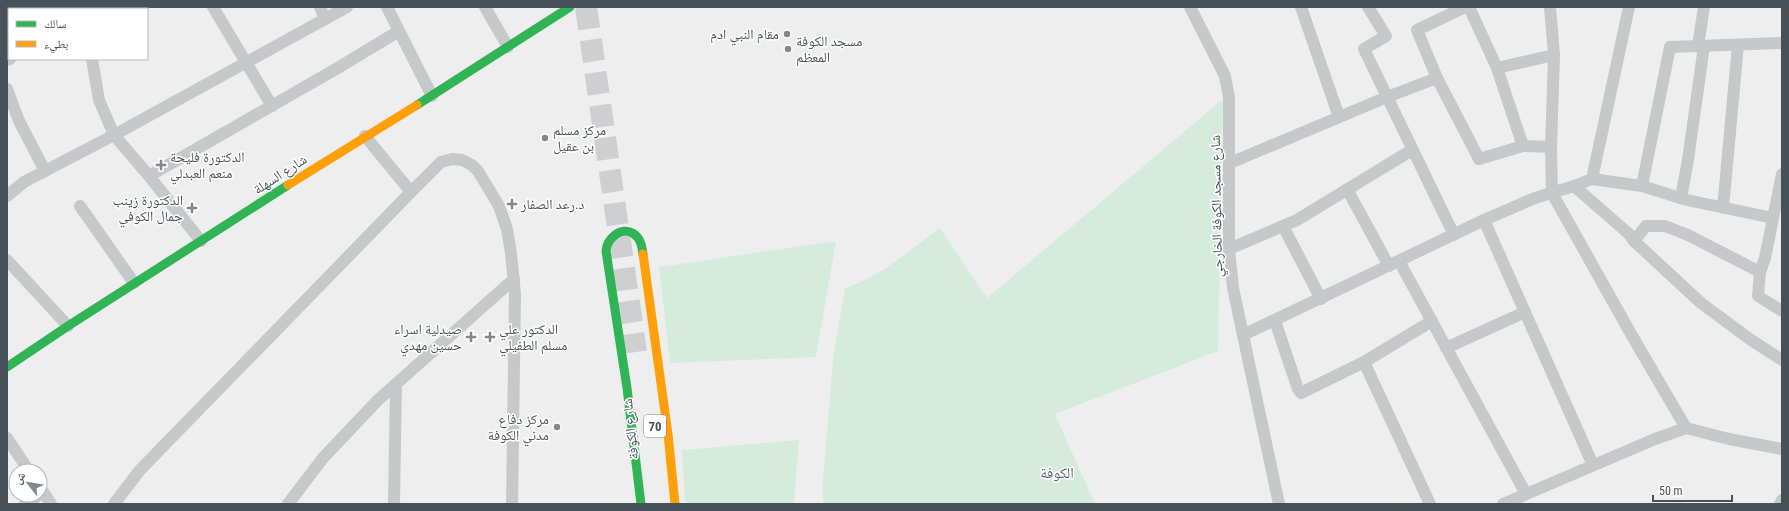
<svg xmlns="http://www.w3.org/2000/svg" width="1789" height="511" font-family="'Roboto Condensed','Noto Naskh Arabic',sans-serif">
  <rect width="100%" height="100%" fill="#efeeee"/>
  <!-- green -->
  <g fill="#d5ecdc">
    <path d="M1223,99L1218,351L1055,414L1095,504H824L822,491L833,359L845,288C880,277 910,250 940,228L987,298Z"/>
    <path d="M836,241L816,357L670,363L659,267Z"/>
    <path d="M799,440L794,504H685L682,450Z"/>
  </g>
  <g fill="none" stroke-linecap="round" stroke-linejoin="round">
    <!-- highway-tunnel -->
    <path stroke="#cdcfd0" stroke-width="22" stroke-dasharray="22 11" stroke-linecap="butt" d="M586,7L636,352"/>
    <!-- street -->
    <g stroke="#c6c9ca" stroke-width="12">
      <path d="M76,7L77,9"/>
      <path d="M213,7L272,106"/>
      <path d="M320,7L325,19"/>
      <path d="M387,7L432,96"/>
      <path d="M485,7L508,47"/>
      <path d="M1190,7L1225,76L1229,97V249L1233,288L1279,504"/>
      <path d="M1301,7L1339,117"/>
      <path d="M1368,7L1386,36L1364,49L1454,235"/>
      <path d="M1465,7L1417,30L1437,78L1479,159L1523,146L1551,147"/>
      <path d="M1469,7L1497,68L1523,146"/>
      <path d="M1550,7L1554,55L1551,147L1552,193L1631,334L1686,428L1729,439L1782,449"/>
      <path d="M133,9L137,7"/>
      <path d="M1698,46L1704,7"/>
      <path d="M92,59L99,100L114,135L149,176L336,69L399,31"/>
      <path d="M7,60L10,59"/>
      <path d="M1497,68L1554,55"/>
      <path d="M7,89L19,121L45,171"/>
      <path d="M365,136L411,192"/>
      <path d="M1230,163L1387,97L1437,78"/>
      <path d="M1782,174L1765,258L1760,272L1758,296L1782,311"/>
      <path d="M149,176L201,241"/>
      <path d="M1592,179L1642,186L1687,200L1773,218"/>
      <path d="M1574,186L1629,234L1634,241L1701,303L1751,340L1782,360"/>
      <path d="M1642,186L1670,47L1782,43"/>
      <path d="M1347,189L1389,266"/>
      <path d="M7,196L24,182L114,135L347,7"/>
      <path d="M1681,198L1688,160L1704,46"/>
      <path d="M80,206L134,283"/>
      <path d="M1723,208L1738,45"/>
      <path d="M1484,220L1593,465"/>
      <path d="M1283,226L1321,299"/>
      <path d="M1634,241L1646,226H1665L1688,235L1760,272"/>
      <path d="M1229,249L1297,220L1412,150"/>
      <path d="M7,260L68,326"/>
      <path d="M1399,261L1526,494"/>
      <path d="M1275,321L1298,389L1301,393L1364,362L1432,321"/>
      <path d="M1243,335L1484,220L1535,198L1574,186L1592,179L1629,7"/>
      <path d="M1446,348L1525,312"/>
      <path d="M1364,362L1430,504"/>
      <path d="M7,438L29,471"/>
      <path d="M40,487L51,504"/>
      <path d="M25,504L39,495"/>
      <path d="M114,504L140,470L411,192L441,162L452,159L462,160L472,165L478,171L499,206L507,229L511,253L515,294L512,504"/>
      <path d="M288,504L323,458L378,400L514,279"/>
      <path d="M394,504L396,384"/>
      <path d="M1503,504L1655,439L1686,428"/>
      <path d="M1780,504L1782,500"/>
    </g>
    <!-- fast -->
    <g stroke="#30b455" stroke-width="9">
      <path d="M417,105L570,7"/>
      <path d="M7,367L68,326L288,185"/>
      <path d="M641,504L627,388L606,251C607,239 621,225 634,234C641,239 642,247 643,254"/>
    </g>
    <!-- slow -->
    <g stroke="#ff9f0a" stroke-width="9">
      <path d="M288,185L417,105"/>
      <path d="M643,254L668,434L675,504"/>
    </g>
  </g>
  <!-- markers -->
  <g fill="#82888d" stroke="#fff" stroke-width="1.5">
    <circle cx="787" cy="34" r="4"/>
    <circle cx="788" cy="49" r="4"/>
    <circle cx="545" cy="138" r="4"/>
    <path d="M159 159h4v4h4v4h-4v4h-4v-4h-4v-4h4z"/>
    <path d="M510 198h4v4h4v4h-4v4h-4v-4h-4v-4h4z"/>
    <path d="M190 202h4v4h4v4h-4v4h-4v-4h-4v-4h4z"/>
    <path d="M469 331h4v4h4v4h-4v4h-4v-4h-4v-4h4z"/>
    <path d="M488 331h4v4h4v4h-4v4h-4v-4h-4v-4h4z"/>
    <circle cx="557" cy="427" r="4"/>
  </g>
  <g text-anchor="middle" stroke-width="3" stroke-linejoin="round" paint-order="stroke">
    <!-- shield labels -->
    <rect fill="#fff" stroke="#7e858b" stroke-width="1" x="644" y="415" width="22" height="22" rx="3"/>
    <g font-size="13" font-weight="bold" fill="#475159">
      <text x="655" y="431">70</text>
    </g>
    <!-- poi labels -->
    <g font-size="14" fill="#475159" stroke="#fff" text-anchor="start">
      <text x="779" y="39" text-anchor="end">مقام النبي ادم</text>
      <text x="796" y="46">مسجد الكوفة<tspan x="796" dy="16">المعظم</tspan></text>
      <text x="553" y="135">مركز مسلم<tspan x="553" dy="16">بن عقيل</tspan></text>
      <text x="170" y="162">الدكتورة فليحة<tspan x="170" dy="16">منعم العبدلي</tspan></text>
      <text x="183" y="205" text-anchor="end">الدكتورة زينب<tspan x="183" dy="16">جمال الكوفي</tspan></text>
      <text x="521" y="209">د.رعد الصفار</text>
      <text x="462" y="334" text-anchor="end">صيدلية اسراء<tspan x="462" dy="16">حسين مهدي</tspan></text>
      <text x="499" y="334">الدكتور علي<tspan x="499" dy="16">مسلم الطفيلي</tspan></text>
      <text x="549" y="424" text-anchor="end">مركز دفاع<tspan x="549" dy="16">مدني الكوفة</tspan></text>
    </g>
    <!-- street labels -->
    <g font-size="14" fill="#475159" stroke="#fff">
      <text transform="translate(280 174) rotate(-33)" y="5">شارع السهلة</text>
      <text transform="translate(1216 206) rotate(-91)" y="5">شارع مسجد الكوفة الخارجي</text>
      <text transform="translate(630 429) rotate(-96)" y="5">شارع الكوفة</text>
    </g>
    <!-- neighbourhood labels -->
    <g font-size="15" fill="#5a5e61" stroke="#fff">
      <text x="1057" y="478">الكوفة</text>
    </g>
  </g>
  <!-- border -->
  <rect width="1789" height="511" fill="none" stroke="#475159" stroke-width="16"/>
  <!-- legend -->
  <rect x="8" y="8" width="140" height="52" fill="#ffffff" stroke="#b5b9bd"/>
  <rect x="16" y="21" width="20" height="6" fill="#30b455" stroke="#b5b9bd"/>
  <text x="44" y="28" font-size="12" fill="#475159">سالك</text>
  <rect x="16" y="41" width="20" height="6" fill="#ff9f0a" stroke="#b5b9bd"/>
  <text x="44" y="48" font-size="12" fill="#475159">بطيء</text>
  <!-- north arrow -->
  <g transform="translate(28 483) rotate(301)"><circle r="19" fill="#ffffff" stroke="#b5b9bd"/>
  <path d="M0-3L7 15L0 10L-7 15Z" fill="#82888d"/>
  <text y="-6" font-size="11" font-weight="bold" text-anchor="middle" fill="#475159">ش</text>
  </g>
  <!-- scale -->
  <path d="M1653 495v6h79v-6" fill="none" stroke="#475159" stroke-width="2"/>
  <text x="1659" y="495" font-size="12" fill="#475159" stroke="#ffffff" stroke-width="3" paint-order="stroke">50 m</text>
</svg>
